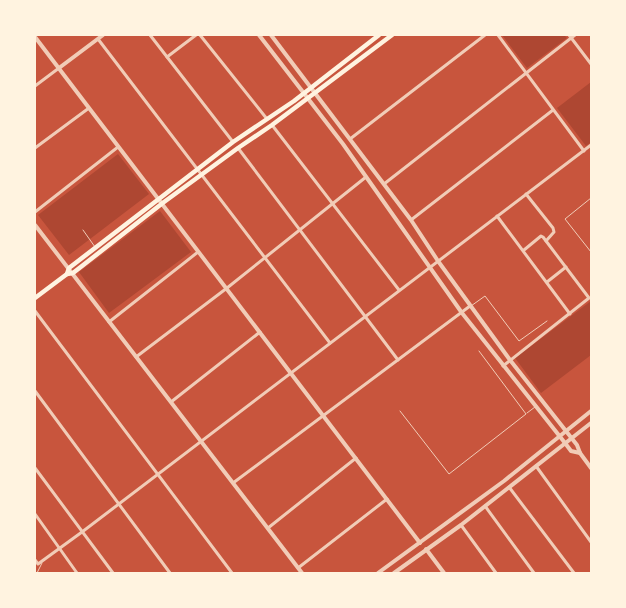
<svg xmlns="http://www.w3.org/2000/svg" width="626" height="608" font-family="'Fira Sans Condensed',sans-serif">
  <rect width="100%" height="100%" fill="#c8553d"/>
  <!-- green -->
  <g fill="#ae4732">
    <path d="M502,35H564L567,38L527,68Z"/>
    <path d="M591,82V142L586,146L557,108Z"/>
    <path d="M118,154L149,194L69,255L38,215Z"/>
    <path d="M160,211L191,252L109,313L79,272Z"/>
    <path d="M591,301V355L541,393L515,358Z"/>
  </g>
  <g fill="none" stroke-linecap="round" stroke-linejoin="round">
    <!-- service -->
    <g stroke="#f1ccb7" stroke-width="1">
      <path d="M591,198L565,219L591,252"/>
      <path d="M83,230L95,247"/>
      <path d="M471,306L485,296L519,341L547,321"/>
      <path d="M400,411L449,474L526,414L479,351"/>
      <path d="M527,413L535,407"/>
      <path d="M37,573L42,563"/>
    </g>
    <!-- minor -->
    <g stroke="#f1ccb7" stroke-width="3">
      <path d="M150,35L233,142"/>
      <path d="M200,35L267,119"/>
      <path d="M498,35L584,151"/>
      <path d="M569,35L591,64"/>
      <path d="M98,39L330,343"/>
      <path d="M167,57L196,35"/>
      <path d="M35,86L59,68"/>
      <path d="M272,125L399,290"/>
      <path d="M350,139L485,35"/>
      <path d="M35,148L89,108"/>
      <path d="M238,148L398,360"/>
      <path d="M384,184L575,35"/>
      <path d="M526,194L553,228L554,232L546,241"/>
      <path d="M35,212L118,147"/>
      <path d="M497,216L570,314"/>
      <path d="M411,220L553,110"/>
      <path d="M547,282L566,267"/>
      <path d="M35,311L232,573"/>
      <path d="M109,322L198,252"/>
      <path d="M136,357L227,288L366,177"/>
      <path d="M503,366L589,298L543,237L541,236L524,250"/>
      <path d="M35,391L170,573"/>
      <path d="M171,402L260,332"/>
      <path d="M536,466L591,542"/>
      <path d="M35,468L113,573"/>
      <path d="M233,483L470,306"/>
      <path d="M509,487L574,573"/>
      <path d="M485,506L534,573"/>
      <path d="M35,514L77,573"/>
      <path d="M461,525L496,573"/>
      <path d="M268,528L356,458"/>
      <path d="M35,560L38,564L82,532L591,145"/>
      <path d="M298,568L387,499"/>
    </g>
    <!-- tertiary -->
    <g stroke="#f1ccb7" stroke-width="4">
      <path d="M259,35L343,144L462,313L565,443L571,451L580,453"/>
      <path d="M271,35L411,220L438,261L510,360L577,445L580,453L591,468"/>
      <path d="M35,37L420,543"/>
      <path d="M59,68L103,35"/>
      <path d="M35,225L302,573"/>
      <path d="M426,549L444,573"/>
      <path d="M378,573L504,481L591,411"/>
      <path d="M394,573L461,525L591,423"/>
    </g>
    <!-- secondary -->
    <g stroke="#fff3e0" stroke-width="4.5">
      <path d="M67,274L69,268L233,142L294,101L379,35"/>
      <path d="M35,298L67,274L73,273L164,202L238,148L272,125L392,35"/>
    </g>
  </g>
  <!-- border -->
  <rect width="626" height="608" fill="none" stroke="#fff3e0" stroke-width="72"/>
</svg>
